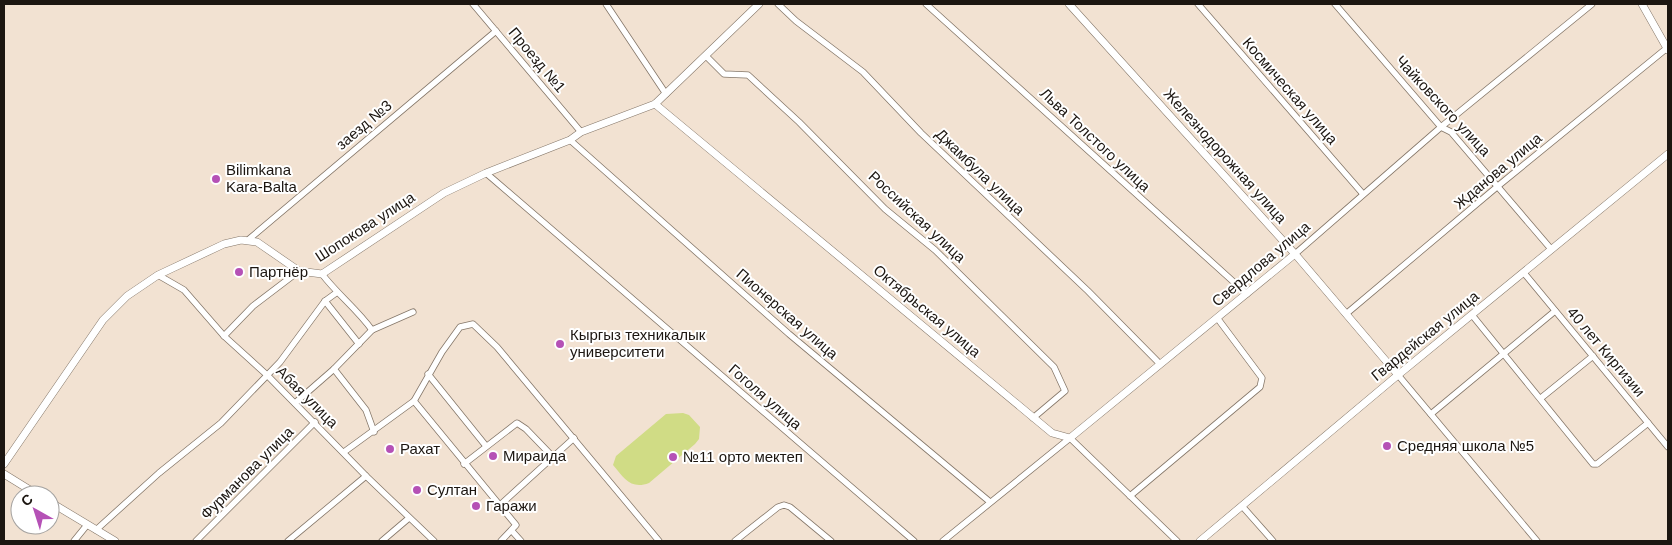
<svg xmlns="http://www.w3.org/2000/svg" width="1672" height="545" font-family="Arial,sans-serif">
  <rect width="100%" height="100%" fill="#f2e2d2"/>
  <!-- green -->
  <path fill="#d0dc85" d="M683,413L689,415L700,427L699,439L695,444L649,483C631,490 624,478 613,465L616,456L666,414Z"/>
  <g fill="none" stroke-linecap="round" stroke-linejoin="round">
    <!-- minor casing -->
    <g stroke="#857769" stroke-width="7">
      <g id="minor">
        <path d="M473,4L581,132"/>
        <path d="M606,4L666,94"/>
        <path d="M778,4L796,21L863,72L921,133L1088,291L1160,364"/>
        <path d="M926,4L1247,294"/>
        <path d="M1198,4L1363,194"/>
        <path d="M1335,4L1441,127L1451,132L1551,249"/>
        <path d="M706,56L724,74L748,75L799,122L885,209L935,250L1054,367L1065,391L1033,418"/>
        <path d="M570,140L789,334L990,502"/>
        <path d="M486,173L914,541"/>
        <path d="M248,240L496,31"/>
        <path d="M1295,254L1441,127L1592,4"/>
        <path d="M1524,273L1668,447"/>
        <path d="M322,274C337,294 357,309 372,330"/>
        <path d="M158,275L184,290L224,336L267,375L366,476L434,541"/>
        <path d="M325,301L359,344"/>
        <path d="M1346,314L1498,186L1667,48"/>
        <path d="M1472,315L1593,464H1597L1648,423"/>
        <path d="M224,336L253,306L299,271"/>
        <path d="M334,369L366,410L374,432"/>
        <path d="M428,374L486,446"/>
        <path d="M1398,375L1537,541"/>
        <path d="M1541,398L1593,356"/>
        <path d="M414,401L516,525L501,541"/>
        <path d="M295,403L334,369L372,330L413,312"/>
        <path d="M1431,414L1555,311"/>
        <path d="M344,452L414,401L442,352L460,327L473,324L497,347L659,541"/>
        <path d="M464,464L517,423L526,429L553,457"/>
        <path d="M1130,496L1260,387L1262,378L1218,319"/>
        <path d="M500,505L574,438"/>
        <path d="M1242,506L1273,541"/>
        <path d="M96,530L159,473L221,423L280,362L325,301L336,293"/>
        <path d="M512,531L521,541"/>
        <path d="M74,541L87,525"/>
        <path d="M196,541L315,422"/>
        <path d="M288,541L366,476"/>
        <path d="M382,541L409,518"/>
        <path d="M735,541L778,507L784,505L790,507L831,541"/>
        <path d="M943,541L1070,438L1177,541"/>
      </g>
    </g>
    <!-- tertiary casing -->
    <g stroke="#857769" stroke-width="8">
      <g id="tertiary">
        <path d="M1069,4L1295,254L1398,375"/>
        <path d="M1642,4L1668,50"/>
        <path d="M655,104L1052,433L1070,438L1295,254"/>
        <path d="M4,464L103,320L127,296L158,275L224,244L241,240L257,242L299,271L322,274L444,193L486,173L570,140L581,132L655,104L759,4"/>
        <path d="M4,474L38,495"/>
        <path d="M50,502L115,541"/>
        <path d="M1200,541L1398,375L1668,154"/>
      </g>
    </g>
    <!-- minor -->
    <use href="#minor" stroke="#fff" stroke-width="5.5"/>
    <!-- tertiary -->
    <use href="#tertiary" stroke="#fff" stroke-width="7"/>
  </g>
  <!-- markers -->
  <g fill="#b551b6" stroke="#fff" stroke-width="2">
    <circle cx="216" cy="179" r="5"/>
    <circle cx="239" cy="272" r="5"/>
    <circle cx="560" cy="344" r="5"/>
    <circle cx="1387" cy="446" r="5"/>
    <circle cx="390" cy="449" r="5"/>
    <circle cx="493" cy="456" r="5"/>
    <circle cx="673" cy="457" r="5"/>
    <circle cx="417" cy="490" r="5"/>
    <circle cx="476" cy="506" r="5"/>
  </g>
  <g text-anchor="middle" stroke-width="4" stroke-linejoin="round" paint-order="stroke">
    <!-- street labels -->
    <g font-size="15" fill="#1c1611" stroke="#fff">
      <text transform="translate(537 60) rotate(50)" y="5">Проезд №1</text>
      <text transform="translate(1290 91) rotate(49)" y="5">Космическая улица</text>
      <text transform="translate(1443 106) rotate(47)" y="5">Чайковского улица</text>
      <text transform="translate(364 125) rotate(-40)" y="5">заезд №3</text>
      <text transform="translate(1095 140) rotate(43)" y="5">Льва Толстого улица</text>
      <text transform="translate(1225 156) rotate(48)" y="5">Железнодорожная улица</text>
      <text transform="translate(1498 171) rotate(-40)" y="5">Жданова улица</text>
      <text transform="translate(980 172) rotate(44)" y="5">Джамбула улица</text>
      <text transform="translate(917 217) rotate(43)" y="5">Российская улица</text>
      <text transform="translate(365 227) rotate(-33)" y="5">Шопокова улица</text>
      <text transform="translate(1261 264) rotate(-40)" y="5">Свердлова улица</text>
      <text transform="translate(927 311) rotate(40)" y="5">Октябрьская улица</text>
      <text transform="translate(787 314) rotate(41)" y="5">Пионерская улица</text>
      <text transform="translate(1425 336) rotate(-39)" y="5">Гвардейская улица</text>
      <text transform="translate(1606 352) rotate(50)" y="5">40 лет Киргизии</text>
      <text transform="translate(307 397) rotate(45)" y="5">Абая улица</text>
      <text transform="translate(765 397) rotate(41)" y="5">Гоголя улица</text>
      <text transform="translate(247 473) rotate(-45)" y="5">Фурманова улица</text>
    </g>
    <!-- poi labels -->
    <g font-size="15" fill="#1c1611" stroke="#fff" text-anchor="start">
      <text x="226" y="175">Bilimkana<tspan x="226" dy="17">Kara-Balta</tspan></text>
      <text x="249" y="277">Партнёр</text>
      <text x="570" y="340">Кыргыз техникалык<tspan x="570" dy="17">университети</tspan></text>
      <text x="1397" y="451">Средняя школа №5</text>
      <text x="400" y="454">Рахат</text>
      <text x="503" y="461">Мираида</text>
      <text x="683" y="462">№11 орто мектеп</text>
      <text x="427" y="495">Султан</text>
      <text x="486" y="511">Гаражи</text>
    </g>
  </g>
  <!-- border -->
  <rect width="1672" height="545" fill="none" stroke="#1c1611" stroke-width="10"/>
  <!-- north arrow -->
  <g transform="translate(35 510) rotate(321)"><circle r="24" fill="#ffffff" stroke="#a4a2a0"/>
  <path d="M0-4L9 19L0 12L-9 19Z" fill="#b551b6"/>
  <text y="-8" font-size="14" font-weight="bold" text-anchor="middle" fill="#1c1611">С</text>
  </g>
</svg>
